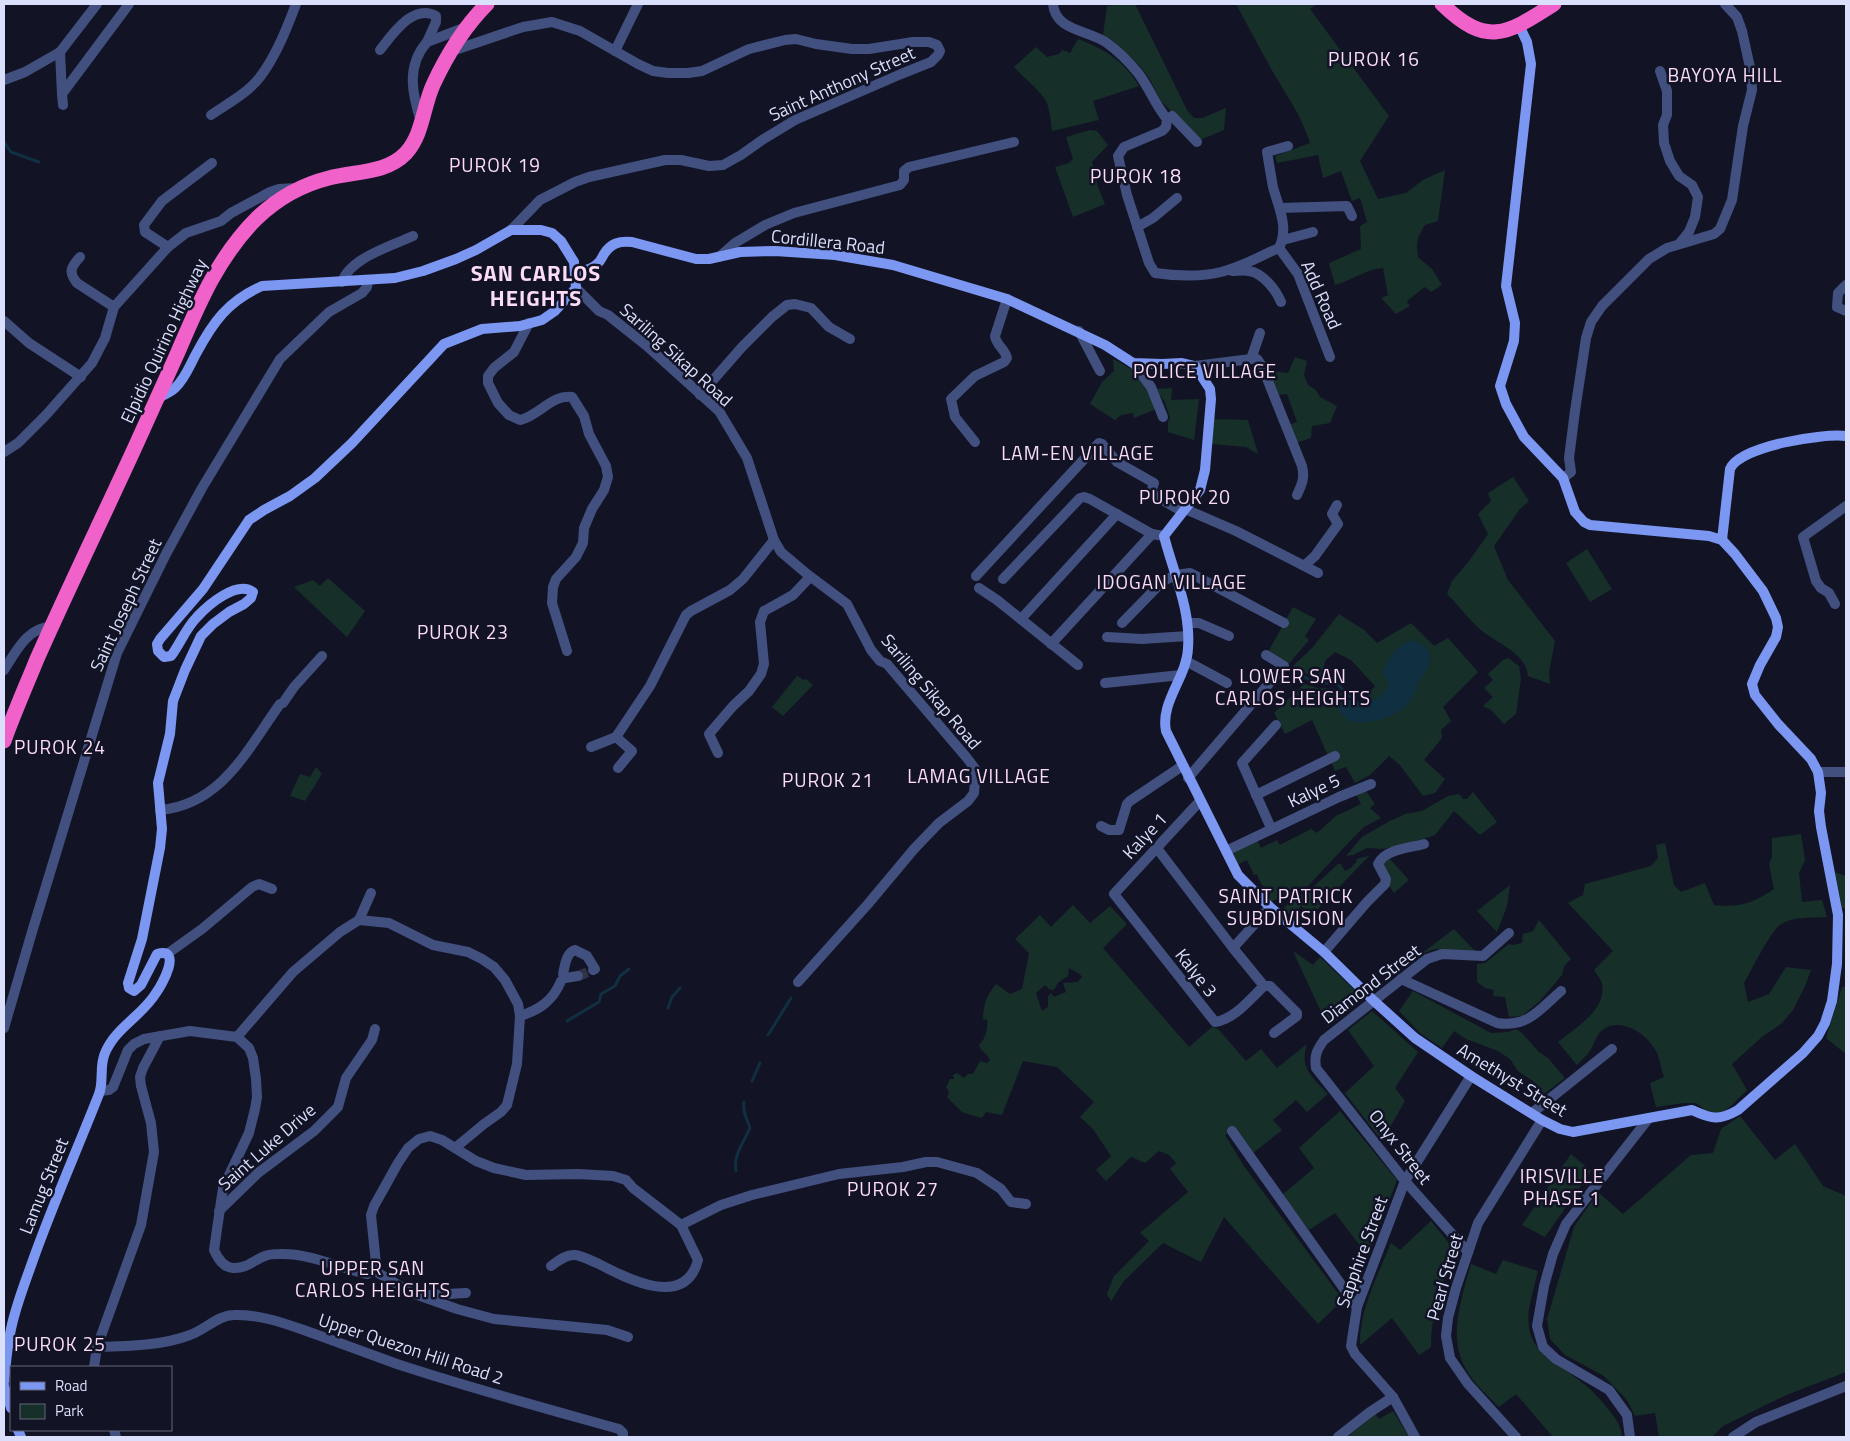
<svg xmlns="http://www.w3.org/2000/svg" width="1850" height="1441" font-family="'Titillium Web',sans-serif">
  <rect width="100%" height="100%" fill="#121426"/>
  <!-- green -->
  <g fill="#162f28" fill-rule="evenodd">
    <path d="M1124,4H1135L1187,110L1194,118H1202L1226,108L1224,130L1200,140L1161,101L1149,78L1140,66L1112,40L1103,35L1107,6Z"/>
    <path d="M1236,4H1317L1310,9L1389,116L1360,161L1378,199L1406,193L1423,180L1445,170L1438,221L1425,225C1417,237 1416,243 1418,257L1432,269L1442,285L1431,292L1425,287L1408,300L1407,302L1410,306L1396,314L1381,298L1388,295L1383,268C1364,270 1353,280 1335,285L1329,263L1361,249L1360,226L1367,222L1360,198L1352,201L1341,171L1323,178L1318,155L1277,163L1275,156L1310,143C1302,116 1286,95 1273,72C1260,49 1248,26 1236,4Z"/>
    <path d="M1078,39C1106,50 1123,60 1139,86L1093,101L1099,120L1052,131C1051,122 1050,112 1047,103C1044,94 1022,76 1014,67L1036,47L1047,57L1059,54L1062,50L1070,53Z"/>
    <path d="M1090,130L1097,131L1108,145L1092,162L1098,187L1105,204L1073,217L1055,167L1069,163L1073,159L1066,137Z"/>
    <path d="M1295,357L1307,361L1304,375L1308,385L1316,390L1320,397L1337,406L1330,423L1312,426L1311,438L1296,443L1288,425L1297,422L1287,394L1277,395L1269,371L1288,373Z"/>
    <path d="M1113,359C1139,371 1143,382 1156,406L1154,410L1134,418L1133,413L1121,415L1115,420L1090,404L1102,382L1114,371Z"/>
    <path d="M1172,388L1171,400L1199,399L1194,440L1168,432V422L1170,418L1165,402L1155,389Z"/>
    <path d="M1214,419L1248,420L1258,454L1246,447L1211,444Z"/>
    <path d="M1513,477L1529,501L1520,509L1494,546L1508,580L1555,641L1549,672L1550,684L1528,676C1526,653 1498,644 1482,631C1469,620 1459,606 1447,594L1452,581L1469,561L1488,534L1478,514L1491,501L1488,493Z"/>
    <path d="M1587,549L1612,589L1590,602L1566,563Z"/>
    <path d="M328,578L365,611L347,637L294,587L313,580L320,586Z"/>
    <path d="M1293,607L1316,619L1305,636L1309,640L1288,665L1267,654Z"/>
    <path d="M1339,614L1364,630L1377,643L1411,623L1434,646L1448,638L1478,672L1443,707L1451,721L1441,730L1442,738L1424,760L1445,779L1435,793L1423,796L1399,764L1389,756L1370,775L1355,783L1346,767L1335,771L1312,720L1285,734L1274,713L1304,684L1318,688L1337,689L1347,700L1360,703L1375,686L1351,660L1335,652L1325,661L1322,677C1310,677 1303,672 1293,666L1312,648Z"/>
    <path d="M1508,658L1519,666L1521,679L1516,714L1504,724L1491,710L1483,706L1493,697L1484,688L1493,680L1488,674L1503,660Z"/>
    <path d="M797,676L804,680L806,679L813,685L783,716L772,707Z"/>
    <path d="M316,767L322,774L305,801L290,796L300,774L310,777Z"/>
    <path d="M1366,791L1375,804L1370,808L1381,818L1364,827L1352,839L1309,885L1302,890L1269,902L1265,899L1270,894L1261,884L1257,874L1254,875L1247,860L1237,865L1231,854L1257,840L1261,848L1277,840L1280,845L1311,829L1317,833L1336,816L1361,804L1356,794Z"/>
    <path d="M1473,792L1497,822L1480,835L1454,811L1435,835L1430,837L1385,849L1367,848L1353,855L1346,856L1362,837L1388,822L1405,814L1422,811L1448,796L1459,794L1463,799H1467Z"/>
    <path d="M1801,834L1805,860L1799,873L1802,902L1822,900L1827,917C1812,918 1794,916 1781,924C1771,930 1751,971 1744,983L1748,1002L1769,994L1786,967L1811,970L1805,986L1793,1010L1782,1023L1762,1037L1732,1064L1747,1090L1731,1106L1721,1113L1706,1111L1696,1103H1684L1656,1107L1650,1083L1664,1077C1661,1069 1660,1058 1656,1051C1647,1034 1623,1018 1605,1028C1597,1033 1596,1040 1592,1047C1589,1054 1582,1059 1577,1065L1558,1042C1575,1028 1607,1010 1602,984C1601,980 1597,974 1594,970L1613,951L1568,903L1583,895L1585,884L1651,866L1658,858L1656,845L1665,843L1674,885L1681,892L1705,883L1714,905C1740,908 1753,903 1774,889L1769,864L1772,857V838Z"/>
    <path d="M1369,856L1312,915L1301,906L1291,916L1283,909L1289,902L1311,889L1338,864H1341L1345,871L1351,868L1357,861L1356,859Z"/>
    <path d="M1390,859L1409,880L1394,893C1388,885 1383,874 1384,863Z"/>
    <path d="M1835,872L1846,876V908H1842Z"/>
    <path d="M1510,885L1507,906L1497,932L1477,911Z"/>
    <path d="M1073,905L1090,923L1110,906L1127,924L1103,948L1189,1047L1212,1027L1218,1029L1246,1061L1261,1049L1277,1068L1307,1044C1299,1068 1312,1077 1328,1094L1307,1112L1296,1100L1273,1120L1282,1130L1253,1153L1235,1128L1225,1135L1244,1166L1343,1300L1318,1324L1224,1217L1201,1262L1163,1243L1124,1281L1111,1301L1107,1294L1114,1276L1149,1241L1140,1233L1188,1192L1170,1169L1176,1163L1169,1155L1159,1151L1145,1163L1131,1157L1106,1181L1096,1170L1111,1156L1093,1129L1080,1117L1094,1102L1057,1067L1023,1061L1002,1115L986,1112L982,1118L962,1112L947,1097L949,1093C946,1083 944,1092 950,1079H954L953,1075L957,1073L964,1078L968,1074H973L980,1061L987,1063L990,1060C988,1054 981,1052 979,1045C985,1039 988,1030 987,1020L983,1019C984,1002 986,997 996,984L1010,994L1022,989L1029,953L1015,939L1040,915L1051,927ZM1069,968L1080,974L1082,977L1078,982L1063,983L1066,992L1054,997L1051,993L1048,996V1007L1042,1011L1036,993L1045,985L1049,989L1054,990L1058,983L1068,976Z"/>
    <path d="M1539,920L1571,959L1564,966L1562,975L1540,1001L1522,1016L1509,1017L1505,997L1493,996L1494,990L1485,988L1477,982V964L1485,963L1509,944L1513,945L1522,943L1523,934L1533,931Z"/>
    <path d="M1454,929L1476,952L1435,949L1421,954Z"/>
    <path d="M1293,951L1313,965L1320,957L1364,999L1328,1027Z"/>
    <path d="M1842,987H1846V1054L1826,1038Z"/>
    <path d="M1413,991L1491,1033L1508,1032L1516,1029L1522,1033L1539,1052L1548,1058L1565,1078L1544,1094L1533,1081L1518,1071L1510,1059L1498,1051L1466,1039L1454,1031L1442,1048L1420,1033L1399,1011Z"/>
    <path d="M1372,1011L1418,1052L1395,1088L1405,1101L1382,1141L1345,1093L1374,1066L1348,1030Z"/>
    <path d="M1340,1111L1397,1180L1368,1256L1335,1213L1309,1230L1282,1195L1314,1168L1299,1148Z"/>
    <path d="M1740,1116L1775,1160L1795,1144L1823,1186L1846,1196V1372L1784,1396L1723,1426L1712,1437H1659L1655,1413L1635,1416L1627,1400L1604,1376L1565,1355L1550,1339L1547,1319L1574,1227L1598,1192L1623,1214L1691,1155L1713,1153L1721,1129Z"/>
    <path d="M1571,1154L1591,1171L1545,1237L1522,1225Z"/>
    <path d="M1431,1221L1456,1252C1441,1283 1431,1313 1431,1347L1419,1355L1392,1318L1360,1345C1359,1310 1378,1275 1391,1243L1400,1250Z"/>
    <path d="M1503,1260L1538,1271C1535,1284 1531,1297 1529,1309C1524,1351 1551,1359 1579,1380C1588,1387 1597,1395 1604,1404C1614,1417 1620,1421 1622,1437H1553L1516,1394L1499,1407C1487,1395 1474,1384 1466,1369C1447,1337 1462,1297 1471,1264L1496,1274Z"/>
    <path d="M1393,1411L1409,1437L1349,1436L1375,1413L1379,1419Z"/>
  </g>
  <!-- water -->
  <path fill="#102f41" d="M1412,641C1427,644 1435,653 1427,669C1425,673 1421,677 1419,682C1415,690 1413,700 1406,706C1394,717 1368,726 1351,721C1345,719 1341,713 1337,708L1347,700C1367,704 1375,704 1389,686L1383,672C1389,657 1396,645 1412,641Z"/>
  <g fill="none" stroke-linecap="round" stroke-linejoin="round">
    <!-- stream -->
    <g stroke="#102f41" stroke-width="3">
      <path d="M4,142L11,152L39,162"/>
      <path d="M1293,670L1313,682L1337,684L1356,702"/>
      <path d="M668,1008L672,997L680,988"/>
      <path d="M567,1021L599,1002L601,994L615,986L620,976L629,969"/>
      <path d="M768,1035L791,998"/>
      <path d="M752,1081L760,1063"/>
      <path d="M736,1171C733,1155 744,1142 750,1128C747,1119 742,1111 744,1102"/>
    </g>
    <!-- street-tunnel -->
    <path stroke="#303246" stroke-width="10" stroke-dasharray="10 5" stroke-linecap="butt" d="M578,976L593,970"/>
    <!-- street -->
    <g stroke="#425080" stroke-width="10">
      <path d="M1053,4C1055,31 1089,30 1107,43C1118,51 1129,62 1138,73C1149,87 1155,105 1167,119L1166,127L1162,131L1124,147L1118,156L1127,195L1149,263L1155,273C1175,276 1202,277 1221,272C1242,267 1260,256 1279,248C1289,227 1279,209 1273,187C1271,176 1269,164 1267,152L1288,146"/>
      <path d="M380,50C392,35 413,3 436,16V22L427,42L469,26"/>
      <path d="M452,51L523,27L552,22L580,31L638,64L653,71L668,73H688L702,71L749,49L785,40L796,39L816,44L852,49H869L913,42H929L937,45L940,51L938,55L931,62L901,74L795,120L762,140L741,155L723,165L709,166L681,160H665L589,177L575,182L540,200L511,230"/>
      <path d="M615,51L638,4"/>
      <path d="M60,52L62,94"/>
      <path d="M1660,71L1667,91V115L1663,125L1664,143L1670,161L1679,176L1692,185L1698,197L1695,217L1689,232L1680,243"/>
      <path d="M4,80L25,72L60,52L97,4"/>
      <path d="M63,105L62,94L129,4"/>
      <path d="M211,115C227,104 248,93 260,77C276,56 287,28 296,4"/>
      <path d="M1167,119L1172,116L1197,142"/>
      <path d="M421,122C412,93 406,66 427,42"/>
      <path d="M1280,208L1347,206L1352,216"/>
      <path d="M1137,227L1153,218L1177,198"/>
      <path d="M1283,240L1313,232"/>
      <path d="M168,247L145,232L144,225L162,201L212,163"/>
      <path d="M1279,248L1298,274L1330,357"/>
      <path d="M80,257C71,267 68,272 77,283L114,307"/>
      <path d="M719,257L735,243L765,225L794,213L900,185L904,180V171L909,167L1014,142"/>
      <path d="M1232,271C1237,271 1243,270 1249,271C1263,273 1276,290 1281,302"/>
      <path d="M342,282C350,258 391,246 413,236"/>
      <path d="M1846,285L1838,293L1837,307L1846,311"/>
      <path d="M576,288L599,311L608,315L647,346L719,411L747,458L774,540L781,552L807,574L847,604L871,650L880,661L887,664L967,758L976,770L974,793L968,801L939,823L914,849L868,904L798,982"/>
      <path d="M4,321L29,343L81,377"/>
      <path d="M529,323L514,352L494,368L488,376V383L498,403L509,415L520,420C539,416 552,394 572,397L584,416L589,434L606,466L608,477L604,490L592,509L584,528L583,543L576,557L556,579L553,587L552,603L567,651"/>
      <path d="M1079,331L1100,371"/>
      <path d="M1251,359L1260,333"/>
      <path d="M1133,363L1151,387L1163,417"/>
      <path d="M1195,366L1251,359H1257L1262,366L1302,466C1305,478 1302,484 1297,495"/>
      <path d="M700,395L742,347L772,317L787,305L795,304L811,308L829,327L850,339"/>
      <path d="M975,442L955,417L951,399L975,376L1004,362L1007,358C1005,349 996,345 995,336L1007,299"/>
      <path d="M4,452L18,443L46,415L92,363L105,338L114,307L168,247L186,233L221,221L231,213L270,192L279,189L297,188"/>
      <path d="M1563,478L1571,472L1569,458L1575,411L1586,338L1591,322L1602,306L1649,259L1667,248L1714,234L1720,229L1732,200L1743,126L1752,90L1751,72L1742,31L1737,17L1725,4"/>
      <path d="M1305,565L1315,556L1338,524L1332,514L1337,505"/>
      <path d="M976,576L1099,443L1102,444L1117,462L1154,483L1151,493L1176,508L1185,509L1236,531L1318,573"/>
      <path d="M1003,579L1080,498L1084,497L1090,499L1152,534L1164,536"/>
      <path d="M979,588L997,600L1078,665"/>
      <path d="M1835,604L1829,593L1821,588L1816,581L1803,537L1846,506"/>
      <path d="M1021,619L1117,514"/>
      <path d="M1122,623L1163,581L1176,575L1190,573L1284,623"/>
      <path d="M1187,623H1199L1229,636"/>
      <path d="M1107,637L1142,639L1188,636"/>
      <path d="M1051,644L1152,534"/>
      <path d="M1186,661L1227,683"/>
      <path d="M4,670C15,653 28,626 52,627"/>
      <path d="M1105,683L1181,675"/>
      <path d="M616,737L650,686L686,615L691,611L730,590L743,579L774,540"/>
      <path d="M616,737L632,751L618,768"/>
      <path d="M591,747L616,737"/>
      <path d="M718,753L709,734L733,706L749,691L761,674L764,664L760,622L764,611L793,595L810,577"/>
      <path d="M1818,772H1846"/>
      <path d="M1188,778L1284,666L1266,655"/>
      <path d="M1256,795L1335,756"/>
      <path d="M1200,801L1114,894L1215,1022C1235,1019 1250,999 1264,986"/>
      <path d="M160,810C222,804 247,750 280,704L283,703L294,687L322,656"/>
      <path d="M1101,826L1109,830H1119L1127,804L1130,801L1182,766"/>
      <path d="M1271,828L1242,763L1276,725"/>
      <path d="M1156,847L1233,948"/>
      <path d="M1226,851L1339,797L1371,784"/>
      <path d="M1270,907L1233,948L1264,986H1270L1297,1013V1016L1274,1033"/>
      <path d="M359,920L371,893"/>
      <path d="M1324,952L1367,902L1385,884L1386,879L1378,864C1385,849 1410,848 1424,844"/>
      <path d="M167,954L202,929L252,887L259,884L272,889"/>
      <path d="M563,974C565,965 566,953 575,950L587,956L595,969L593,970"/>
      <path d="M565,978L578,976"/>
      <path d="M1401,979L1497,1023C1528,1028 1540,1009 1561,991"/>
      <path d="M520,1016C539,1010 553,1001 561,981"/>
      <path d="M4,1028L32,932L117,653L166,554L202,488L280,359L329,312L362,293L367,287L368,281"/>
      <path d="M237,1037L293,972L340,932L359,920L389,923L433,945L468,952L482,959L494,967L505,980L518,1004L520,1016L517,1064L507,1105L501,1112L484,1124L455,1148"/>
      <path d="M100,1091L109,1090L113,1087L128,1050L134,1044L144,1039L190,1031L237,1037L249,1048L253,1058L256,1079L257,1097L255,1109L249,1133L223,1188L214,1250C218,1259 223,1267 233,1268C246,1269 254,1260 265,1256C269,1254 276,1254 280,1254C310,1253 339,1268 367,1274L373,1270L376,1264L371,1215L374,1206L398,1163L408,1148L419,1139L430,1136L442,1140L476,1161L494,1168L526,1175L578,1174L613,1176L626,1180L633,1188L681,1225L698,1260C685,1310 626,1278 597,1263C589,1260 583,1256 575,1255C566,1254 558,1261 551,1266"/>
      <path d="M1532,1113L1612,1049"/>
      <path d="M1232,1131L1357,1307"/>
      <path d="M219,1211L258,1173L314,1131L338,1107L346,1078L372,1040L375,1029"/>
      <path d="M681,1225L721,1205L752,1195L839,1174L903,1167L926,1162H937L977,1173L1001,1189L1011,1202L1026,1204"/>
      <path d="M1468,1252L1405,1181L1316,1068C1314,1055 1317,1050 1324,1040L1427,959L1442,954L1483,956L1509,933"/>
      <path d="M373,1270L412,1293L457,1309L494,1319L607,1330L628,1337"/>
      <path d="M428,1295L466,1293"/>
      <path d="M97,1347C127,1346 161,1346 190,1335C205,1330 218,1315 234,1315C262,1314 289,1325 315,1334C342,1344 369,1354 397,1364C470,1388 544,1408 619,1429L623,1433V1437"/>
      <path d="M94,1367L97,1347L141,1225L154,1152L151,1123L141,1086L140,1077L143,1068L160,1036"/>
      <path d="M114,1430L116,1437"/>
      <path d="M1338,1437L1370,1412L1393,1397"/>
      <path d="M1415,1437L1393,1397L1355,1354L1351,1346L1357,1307L1405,1181L1471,1076"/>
      <path d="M1516,1437L1468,1384L1450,1358L1446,1336L1448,1318L1456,1288L1478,1223L1542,1120"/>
      <path d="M1630,1437L1627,1415L1609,1390L1556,1359L1543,1347L1537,1326L1544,1286L1553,1254L1566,1224L1649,1118"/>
      <path d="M1733,1437L1756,1422L1846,1386"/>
    </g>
    <!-- secondary -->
    <g stroke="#7b97f2" stroke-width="10">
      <path d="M575,273C583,271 591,270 597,264C601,261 602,257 604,254C611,243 619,241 632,242L696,259H709L740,252L775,251L835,255L893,265L1007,299L1105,345L1133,363L1162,364L1182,363L1195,366L1210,389L1211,399L1205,470L1200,490L1164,536C1173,572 1191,609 1188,648C1187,677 1160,702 1166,731L1238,875L1270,907L1324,952L1374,1001L1415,1038L1471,1076L1542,1120L1560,1129L1573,1132L1692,1110C1711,1119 1719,1121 1738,1110L1803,1053L1818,1036L1825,1023L1832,1001L1837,964L1838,915L1821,827L1819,811L1821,793L1818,772L1811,759L1778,724L1755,695L1752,684L1760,665L1776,637L1778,627L1776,618L1763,591L1735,554L1722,540L1709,536L1590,525L1584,522L1575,512L1563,478L1524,437L1506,404L1500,386L1514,341L1515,323L1506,286L1531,64L1527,42L1519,25"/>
      <path d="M1722,540L1730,469C1740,446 1823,433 1846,436"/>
      <path d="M4,1382C6,1364 7,1346 11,1329C16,1305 25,1283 33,1260C53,1204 77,1150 99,1094C104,1082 99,1066 105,1053C115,1028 142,1016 156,993C162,985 183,947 157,954L141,985L134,991L129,988L128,983L142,939L160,848L162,829L158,783L170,734L173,701L185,670L201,636L213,624L229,612L244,604L251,598L253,592C237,580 208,605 197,617C186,628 180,644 171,656L164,657L158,651L157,644L160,639L203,589L249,520L264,510L290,496L315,478L352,443L444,344L482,329L520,326L542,320L555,311L576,288L574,262L561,241L552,233L541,230H511L476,250L456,259L423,271L395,278L262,286C228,301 213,322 196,354C190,365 185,379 175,388C171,392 164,395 158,398"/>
      <path d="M4,1386L11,1408"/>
      <path d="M18,1430L21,1437"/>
    </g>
    <!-- highway -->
    <g stroke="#f061ca" stroke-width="15">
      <path d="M1442,4C1487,48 1507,34 1554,4"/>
      <path d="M4,741C14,713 26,686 37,659C69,587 103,517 136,445C150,414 164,383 178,352C199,303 218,257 257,218C278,198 301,185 329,178C355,171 386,174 406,153C423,134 423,107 433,85C446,57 465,26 487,4"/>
    </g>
  </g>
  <g text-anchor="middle" stroke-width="5" stroke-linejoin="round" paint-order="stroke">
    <!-- street labels -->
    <g font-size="18" fill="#dadffb" stroke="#121426">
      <text transform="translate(842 84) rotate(-24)" y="6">Saint Anthony Street</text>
      <text transform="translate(828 242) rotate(6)" y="6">Cordillera Road</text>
      <text transform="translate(1321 295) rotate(66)" y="6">Add Road</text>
      <text transform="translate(164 341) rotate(-65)" y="6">Elpidio Quirino Highway</text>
      <text transform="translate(676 355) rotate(42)" y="6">Sariling Sikap Road</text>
      <text transform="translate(126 605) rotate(-65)" y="6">Saint Joseph Street</text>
      <text transform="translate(931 692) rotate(50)" y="6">Sariling Sikap Road</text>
      <text transform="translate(1314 791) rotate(-25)" y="6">Kalye 5</text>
      <text transform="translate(1145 836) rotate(-47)" y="6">Kalye 1</text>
      <text transform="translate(1196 973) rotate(52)" y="6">Kalye 3</text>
      <text transform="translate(1371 984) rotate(-37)" y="6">Diamond Street</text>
      <text transform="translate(1512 1080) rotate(31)" y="6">Amethyst Street</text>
      <text transform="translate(267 1147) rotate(-41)" y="6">Saint Luke Drive</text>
      <text transform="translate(1400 1147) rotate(52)" y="6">Onyx Street</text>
      <text transform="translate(44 1186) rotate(-68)" y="6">Lamug Street</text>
      <text transform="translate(1362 1252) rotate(-70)" y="6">Sapphire Street</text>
      <text transform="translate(1445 1277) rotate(-74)" y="6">Pearl Street</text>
      <text transform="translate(411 1349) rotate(18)" y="6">Upper Quezon Hill Road 2</text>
    </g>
    <!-- neighbourhood labels -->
    <g font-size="19" letter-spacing="1" fill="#fcdcf8" stroke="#121426">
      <text x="1374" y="66">PUROK 16</text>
      <text x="1725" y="82">BAYOYA HILL</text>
      <text x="495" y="172">PUROK 19</text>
      <text x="1136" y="183">PUROK 18</text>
      <text x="1205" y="378">POLICE VILLAGE</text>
      <text x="1078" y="460">LAM-EN VILLAGE</text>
      <text x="1185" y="504">PUROK 20</text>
      <text x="1172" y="589">IDOGAN VILLAGE</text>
      <text x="463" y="639">PUROK 23</text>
      <text x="1293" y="683">LOWER SAN<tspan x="1293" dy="22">CARLOS HEIGHTS</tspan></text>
      <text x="60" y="754">PUROK 24</text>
      <text x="979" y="783">LAMAG VILLAGE</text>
      <text x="828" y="787">PUROK 21</text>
      <text x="1286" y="903">SAINT PATRICK<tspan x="1286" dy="22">SUBDIVISION</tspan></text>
      <text x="1562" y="1183">IRISVILLE<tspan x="1562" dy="22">PHASE 1</tspan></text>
      <text x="893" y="1196">PUROK 27</text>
      <text x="373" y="1275">UPPER SAN<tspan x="373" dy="22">CARLOS HEIGHTS</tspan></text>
      <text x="60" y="1351">PUROK 25</text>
    </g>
    <!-- district labels -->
    <g font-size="22" font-weight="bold" letter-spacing="1" fill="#fcdcf8" stroke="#121426">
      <text x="536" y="281">SAN CARLOS<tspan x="536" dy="25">HEIGHTS</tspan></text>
    </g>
  </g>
  <!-- border -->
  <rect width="1850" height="1441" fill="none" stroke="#dadffb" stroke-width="10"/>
  <!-- legend -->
  <rect x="10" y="1366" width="162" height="65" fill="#121426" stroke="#62657b"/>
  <rect x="20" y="1382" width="25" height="8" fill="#7b97f2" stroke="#62657b"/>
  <text x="55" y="1391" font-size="15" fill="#dadffb">Road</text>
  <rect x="20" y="1404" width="25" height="15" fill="#162f28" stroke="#62657b"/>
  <text x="55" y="1416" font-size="15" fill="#dadffb">Park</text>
</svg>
